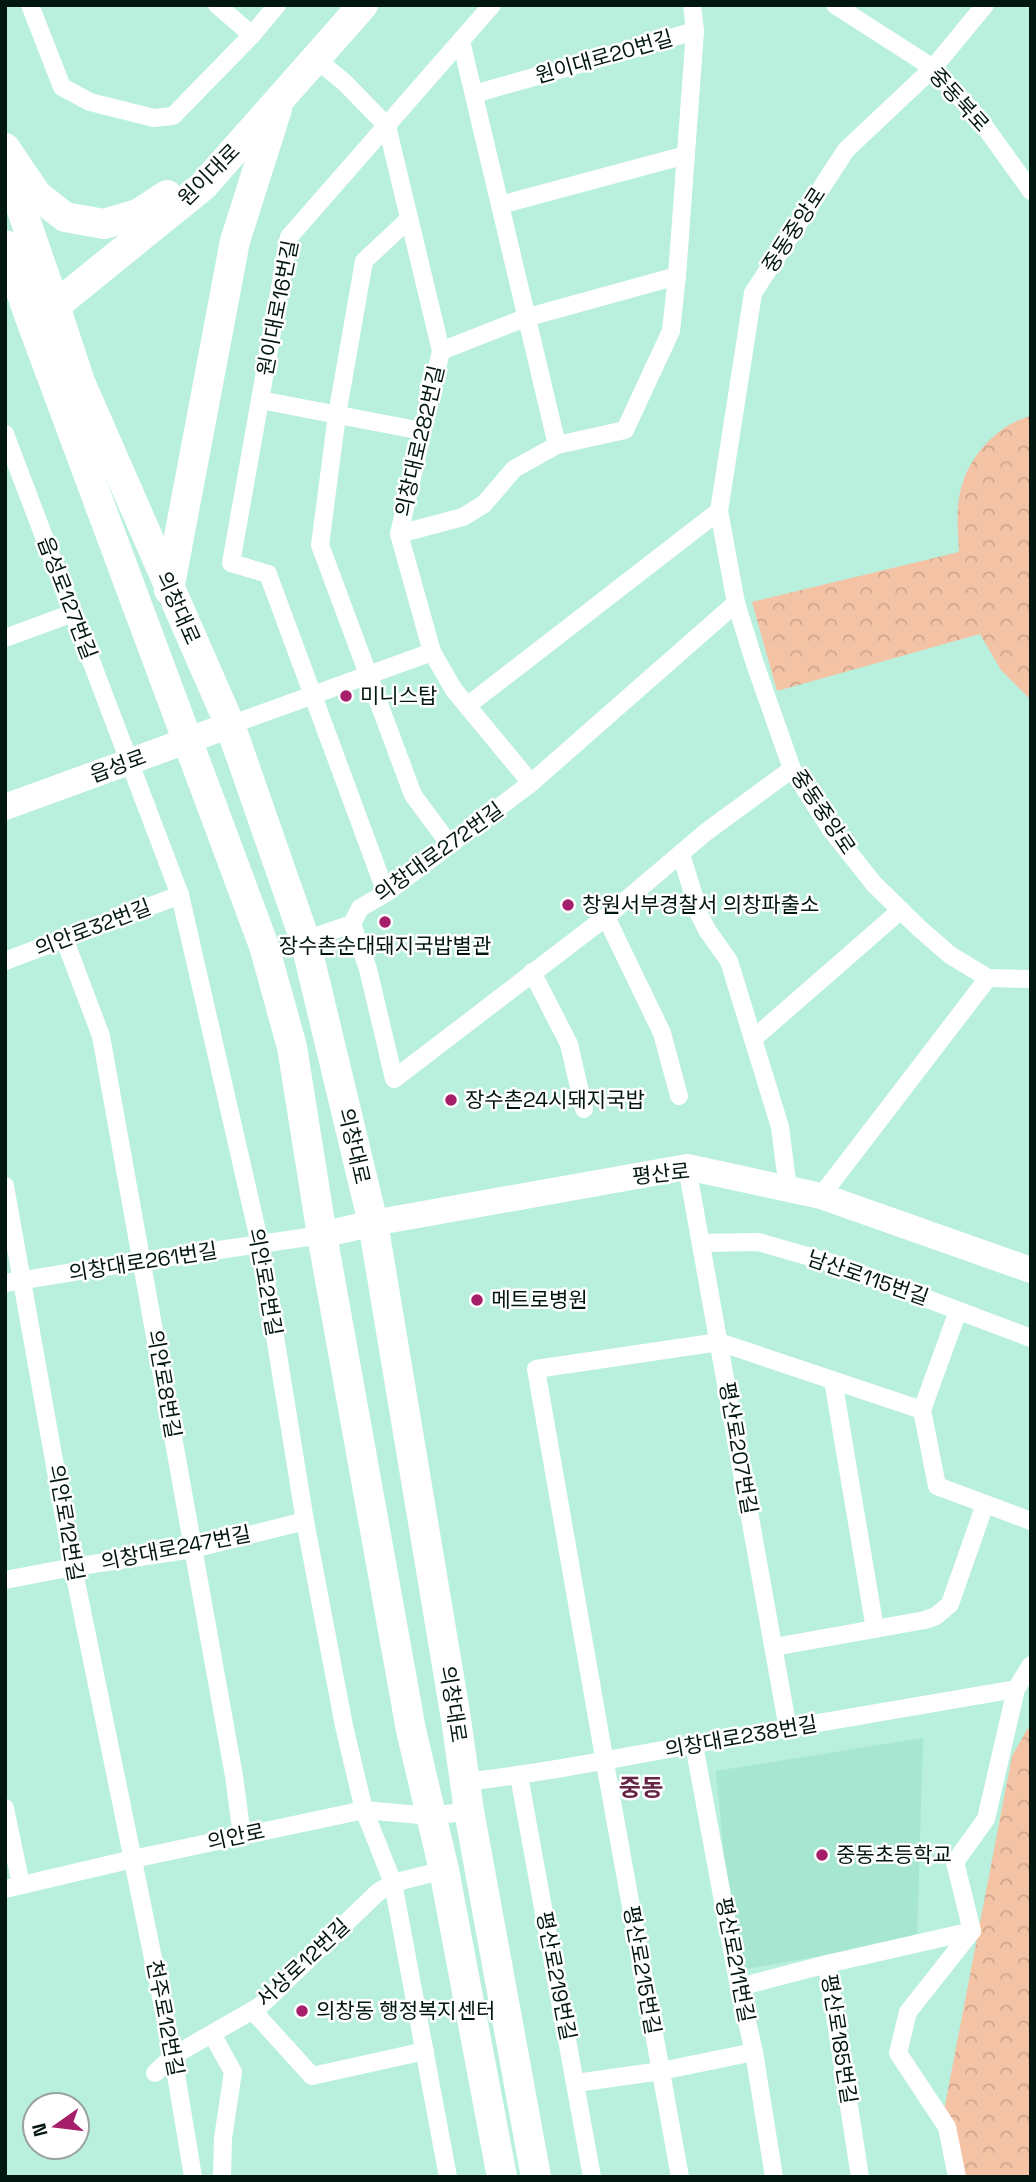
<svg xmlns="http://www.w3.org/2000/svg" width="1036" height="2182" font-family="'Space Grotesk','Noto Sans KR',sans-serif">
  <defs>
    <pattern id="park-crowns" width="20" height="18" patternUnits="userSpaceOnUse" patternTransform="scale(1.75)"><rect width="20" height="18" fill="#f4c2a4"/><path d="M2 6a3 3 0 1 1 6 0M12 15a3 3 0 1 1 6 0" fill="none" stroke="#d0a68c"/></pattern>
  </defs>
  <rect width="100%" height="100%" fill="#b9efdd"/>
  <!-- built -->
  <path fill="#a7e6d1" d="M923,1738L917,1939L735,1971L716,1771Z"/>
  <!-- park -->
  <g fill="url(#park-crowns)">
    <path d="M1031,416V700L1001,670L980,634L777,691L752,602L959,552C958,529 955,504 963,482C973,452 1000,424 1031,416Z"/>
    <path d="M1031,1723V2177H960L942,2121L1012,1756Z"/>
  </g>
  <g fill="none" stroke-linecap="round" stroke-linejoin="round">
    <!-- minor -->
    <g stroke="#fff" stroke-width="18">
      <path d="M30,5L62,87L90,102L154,118L173,116L252,35L277,5"/>
      <path d="M217,5L252,35"/>
      <path d="M692,5L695,31"/>
      <path d="M835,5L933,68L980,120L1031,191"/>
      <path d="M985,5L933,68L846,150L753,293L719,511L736,603L755,664L792,769L831,830L874,884L919,928L950,955L988,978L1031,979"/>
      <path d="M461,41L557,445"/>
      <path d="M316,59L344,82L387,126L441,351L399,534L432,652L454,690L531,783"/>
      <path d="M500,205L686,155"/>
      <path d="M409,219L364,261L337,415L320,545L413,795L450,845"/>
      <path d="M441,351L525,318L677,276"/>
      <path d="M260,400L422,431"/>
      <path d="M5,434L180,895L260,1244L305,1521L344,1726L364,1810L393,1883L448,2177"/>
      <path d="M399,534L463,517L484,504L514,469L557,445L625,430L671,331L677,276L695,31L474,94"/>
      <path d="M5,638L73,613"/>
      <path d="M467,706L719,511"/>
      <path d="M230,725L432,652"/>
      <path d="M681,854L700,916L707,930L729,961L780,1127L788,1189"/>
      <path d="M386,893L268,574L231,563L289,237L492,5"/>
      <path d="M606,917L662,1033L679,1096"/>
      <path d="M352,924L360,908L386,893L531,783L736,603"/>
      <path d="M64,938L101,1036L234,1776L242,1836"/>
      <path d="M305,940L352,924L368,969L394,1079L606,917L706,832L792,769"/>
      <path d="M5,961L180,895"/>
      <path d="M532,972L569,1044L584,1109"/>
      <path d="M753,1039L901,910"/>
      <path d="M687,1167L788,1729"/>
      <path d="M5,1186L73,1567L173,2056L193,2177"/>
      <path d="M821,1196L988,978"/>
      <path d="M701,1243L758,1242L835,1264L1031,1338"/>
      <path d="M5,1283L142,1261L322,1235"/>
      <path d="M958,1311L922,1410L937,1486L1031,1521"/>
      <path d="M833,1380L875,1629"/>
      <path d="M5,1580L73,1567L193,1549L305,1521"/>
      <path d="M774,1647L925,1620L936,1616L950,1604L985,1504"/>
      <path d="M694,1745L739,1987L754,2052L774,2177"/>
      <path d="M519,1776L592,2177"/>
      <path d="M464,1782C543,1773 619,1758 696,1744C803,1725 910,1708 1016,1689"/>
      <path d="M5,1808L21,1885"/>
      <path d="M5,1889L133,1859L364,1810L431,1816L469,1811"/>
      <path d="M827,1964L860,2177"/>
      <path d="M739,1987L827,1964L972,1931"/>
      <path d="M253,2011L312,2076L425,2051"/>
      <path d="M212,2034L233,2072L223,2138L222,2177"/>
      <path d="M155,2073L173,2056L260,2006L377,1893L393,1883L444,1870"/>
      <path d="M576,2083L661,2071L754,2052"/>
      <path d="M680,2177L605,1763L536,1369L719,1342L922,1410"/>
      <path d="M957,2177L947,2127L898,2053L908,2012L972,1931L955,1862L986,1819L1016,1689L1031,1665"/>
    </g>
    <!-- secondary -->
    <g stroke="#fff" stroke-width="26">
      <path d="M5,807L230,725"/>
      <path d="M322,1235L373,1223L687,1167L821,1196L1031,1270"/>
    </g>
    <!-- primary -->
    <g stroke="#fff" stroke-width="30">
      <path d="M363,5L203,186L55,306L29,315L264,946L292,1047L322,1235L411,1730L444,1870L502,2177"/>
      <path d="M5,148L37,195L65,217L104,224L138,214L167,195"/>
      <path d="M55,306L80,382L230,725L305,940L373,1223L456,1719L469,1811L536,2177"/>
      <path d="M169,590L235,241L277,109"/>
    </g>
    <!-- trunk -->
    <g stroke="#fff" stroke-width="30">
      <path d="M5,161L55,306"/>
      <path d="M5,245L29,315"/>
    </g>
  </g>
  <!-- markers -->
  <g fill="#a51f6a" stroke="#fff" stroke-width="2.5">
    <circle cx="346" cy="696" r="7"/>
    <circle cx="568" cy="905" r="7"/>
    <circle cx="385" cy="922" r="7"/>
    <circle cx="451" cy="1100" r="7"/>
    <circle cx="477" cy="1300" r="7"/>
    <circle cx="822" cy="1855" r="7"/>
    <circle cx="302" cy="2011" r="7"/>
  </g>
  <g text-anchor="middle" stroke-width="5" stroke-linejoin="round" paint-order="stroke">
    <!-- street labels -->
    <g font-size="21" fill="#031711" stroke="#fff">
      <text transform="translate(604 57) rotate(-16)" y="7">원이대로20번길</text>
      <text transform="translate(959 100) rotate(48)" y="7">중동북로</text>
      <text transform="translate(209 175) rotate(-45)" y="7">원이대로</text>
      <text transform="translate(794 230) rotate(-57)" y="7">중동중앙로</text>
      <text transform="translate(278 308) rotate(-79)" y="7">원이대로16번길</text>
      <text transform="translate(420 441) rotate(-77)" y="7">의창대로282번길</text>
      <text transform="translate(67 598) rotate(69)" y="7">읍성로127번길</text>
      <text transform="translate(178 608) rotate(66)" y="7">의창대로</text>
      <text transform="translate(118 766) rotate(-20)" y="7">읍성로</text>
      <text transform="translate(823 812) rotate(56)" y="7">중동중앙로</text>
      <text transform="translate(439 852) rotate(-36)" y="7">의창대로272번길</text>
      <text transform="translate(93 928) rotate(-21)" y="7">의안로32번길</text>
      <text transform="translate(354 1146) rotate(77)" y="7">의창대로</text>
      <text transform="translate(661 1174) rotate(-6)" y="7">평산로</text>
      <text transform="translate(143 1262) rotate(-9)" y="7">의창대로261번길</text>
      <text transform="translate(868 1278) rotate(19)" y="7">남산로115번길</text>
      <text transform="translate(265 1282) rotate(80)" y="7">의안로2번길</text>
      <text transform="translate(164 1384) rotate(80)" y="7">의안로8번길</text>
      <text transform="translate(738 1448) rotate(80)" y="7">평산로207번길</text>
      <text transform="translate(66 1523) rotate(80)" y="7">의안로12번길</text>
      <text transform="translate(176 1548) rotate(-11)" y="7">의창대로247번길</text>
      <text transform="translate(453 1704) rotate(81)" y="7">의창대로</text>
      <text transform="translate(741 1737) rotate(-10)" y="7">의창대로238번길</text>
      <text transform="translate(236 1837) rotate(-12)" y="7">의안로</text>
      <text transform="translate(735 1960) rotate(79)" y="7">평산로211번길</text>
      <text transform="translate(303 1963) rotate(-43)" y="7">서상로12번길</text>
      <text transform="translate(642 1970) rotate(80)" y="7">평산로215번길</text>
      <text transform="translate(556 1976) rotate(79)" y="7">평산로219번길</text>
      <text transform="translate(165 2018) rotate(79)" y="7">천주로12번길</text>
      <text transform="translate(839 2039) rotate(81)" y="7">평산로185번길</text>
    </g>
    <!-- poi labels -->
    <g font-size="21" fill="#031711" stroke="#fff" text-anchor="start">
      <text x="360" y="703">미니스탑</text>
      <text x="582" y="912">창원서부경찰서 의창파출소</text>
      <text x="385" y="953" text-anchor="middle">장수촌순대돼지국밥별관</text>
      <text x="465" y="1107">장수촌24시돼지국밥</text>
      <text x="491" y="1307">메트로병원</text>
      <text x="836" y="1862">중동초등학교</text>
      <text x="316" y="2018">의창동 행정복지센터</text>
    </g>
    <!-- quarter labels -->
    <g font-size="24" font-weight="bold" fill="#662545" stroke="#fff">
      <text x="641" y="1796">중동</text>
    </g>
  </g>
  <!-- border -->
  <rect width="1036" height="2182" fill="none" stroke="#031711" stroke-width="14"/>
  <!-- north arrow -->
  <g transform="translate(56 2126) rotate(256)"><circle r="33" fill="#ffffff" stroke="#9aa2a0" stroke-width="2"/>
  <path d="M0-5L12 26L0 18L-12 26Z" fill="#a51f6a"/>
  <text y="-10" font-size="19" font-weight="bold" text-anchor="middle" fill="#031711">N</text>
  </g>
</svg>
